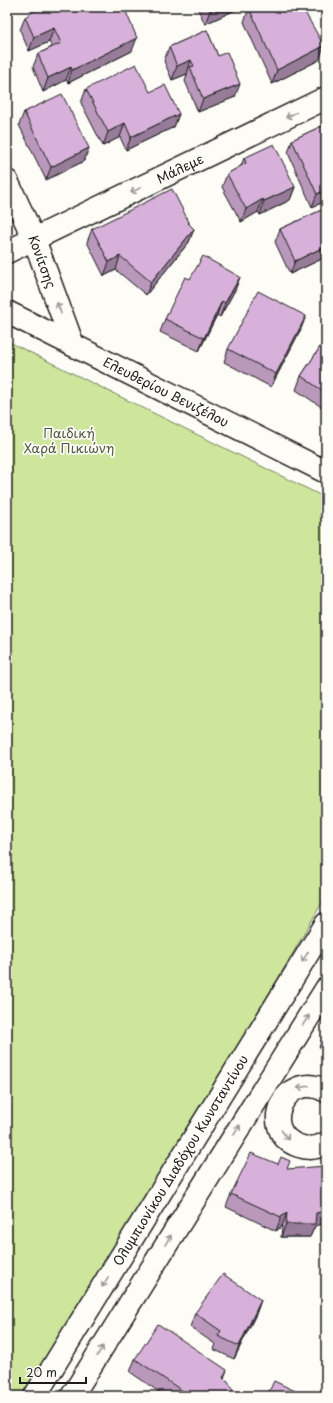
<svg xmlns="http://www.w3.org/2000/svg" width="333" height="1403" font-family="'Playpen Sans',sans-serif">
  <rect width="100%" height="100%" fill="#fdfcf7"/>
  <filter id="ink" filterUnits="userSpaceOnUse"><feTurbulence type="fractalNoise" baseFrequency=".025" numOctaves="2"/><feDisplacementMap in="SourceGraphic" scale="8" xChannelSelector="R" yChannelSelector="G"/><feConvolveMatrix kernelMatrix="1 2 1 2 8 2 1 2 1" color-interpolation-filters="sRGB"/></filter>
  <g filter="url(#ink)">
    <!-- green -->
    <path fill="#cde69c" stroke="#74815c" d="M7,341L326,498V896L279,977L26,1396H7Z"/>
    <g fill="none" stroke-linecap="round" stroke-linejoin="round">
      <!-- minor casing -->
      <g stroke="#1c1c1c" stroke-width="25">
        <g id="minor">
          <path id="s1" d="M7,181L34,239L73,345"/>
          <path id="s2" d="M7,252L326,98"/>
          <path id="s3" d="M7,312L326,472"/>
          <path d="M326,1091C284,1068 257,1132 299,1146C308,1149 318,1148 326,1143"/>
          <path id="s4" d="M35,1396L326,924"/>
          <path d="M72,1396L326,989"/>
        </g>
      </g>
      <!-- minor -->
      <use href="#minor" stroke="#fdfcf7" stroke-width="22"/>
    </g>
    <!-- wall -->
    <g fill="#b998bb" stroke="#1c1c1c">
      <path d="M197,7H242L205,24Z"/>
      <path d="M249,8L284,9L319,60L272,84L244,22Z"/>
      <path d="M25,17L132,51L68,83L66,80L43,92L33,67L38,54L52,47L49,42L29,51L20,30Z"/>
      <path d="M207,30L235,97L198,112L185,81L187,75V74L172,80L164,61L169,47Z"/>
      <path d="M86,89L150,92L179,114L174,127L126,150L120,137L103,146L81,103Z"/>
      <path d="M24,112L84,161L46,180L19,125Z"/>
      <path d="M326,124V201L312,207L288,153L292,140Z"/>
      <path d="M244,158L295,187L290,200L260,215L258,212L241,222L222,187L227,174L241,166Z"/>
      <path d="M326,208V257L290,274L275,242L280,229Z"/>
      <path d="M189,222V224L194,229L189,242L146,295L116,270L104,276L87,242L92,229Z"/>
      <path d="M240,277L235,290L220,317L217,315L199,351L160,332L165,319L190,279Z"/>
      <path d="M301,329L271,387L224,362L228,349Z"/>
      <path d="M326,338V410L296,390L301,376Z"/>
      <path d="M326,1031V1051L319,1047L323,1037Z"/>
      <path d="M287,1169L315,1226L310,1237H281L282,1226L276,1231L226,1207L231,1194Z"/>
      <path d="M261,1300L256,1314L234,1359L213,1349L215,1344L190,1327L195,1313Z"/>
      <path d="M135,1359L227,1370L224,1378L236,1396H165L130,1372Z"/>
    </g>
    <!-- shaded-wall -->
    <g fill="#967c99" stroke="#1c1c1c">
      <path d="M218,7H242L205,24L210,11Z"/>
      <path d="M54,28L49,42L29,51L34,37Z"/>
      <path d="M137,38L132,51L68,83L72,70Z"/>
      <path d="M324,46L319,60L272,84L277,70Z"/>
      <path d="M191,60L187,74L172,80L177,66Z"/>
      <path d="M71,67L66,80L43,92L48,78Z"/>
      <path d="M240,84L235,97L198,112L203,99Z"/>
      <path d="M179,114L174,127L126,150L131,137Z"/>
      <path d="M125,123L120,137L103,146L108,132Z"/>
      <path d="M89,148L84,161L46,180L51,167Z"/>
      <path d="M295,187L290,200L260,215L264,201Z"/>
      <path d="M326,190V201L312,207L317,194Z"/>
      <path d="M263,199L258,212L241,222L246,209Z"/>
      <path d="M194,229L189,242L146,295L151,282Z"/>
      <path d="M326,246V257L290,274L295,261Z"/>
      <path d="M120,256L116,270L104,276L109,262Z"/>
      <path d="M240,277L235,290L220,317L225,303Z"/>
      <path d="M222,301L217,315L199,351L204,338Z"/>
      <path d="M306,316L301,329L271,387L276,374Z"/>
      <path d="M326,1211V1223L315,1226L310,1237H281L286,1224L316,1213Z"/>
      <path d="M287,1213L282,1226L276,1231L281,1217Z"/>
      <path d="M261,1300L256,1314L234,1359L239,1346Z"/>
    </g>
    <!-- building -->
    <g fill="#d7b1da" stroke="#1c1c1c">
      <path d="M40,7H124L137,38L72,70L71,67L48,78L38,54L61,43L54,28L34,37L25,17Z"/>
      <path d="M208,7H218L210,11Z"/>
      <path d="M251,7H283L284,9L288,7H302L324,46L277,70L249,8Z"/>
      <path d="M207,30L218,56L227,52L240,84L203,99L190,67L194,66L191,60L177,66L169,47Z"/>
      <path d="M136,64L150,92L165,85L179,114L131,137L125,123L108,132L86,89Z"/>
      <path d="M62,94L89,148L51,167L24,112Z"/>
      <path d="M326,124V190L317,194L292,140Z"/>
      <path d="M274,144L295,187L264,201L263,199L246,209L227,174L246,163L244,158Z"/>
      <path d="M172,189L189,222L188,223L194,229L151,282L120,256L109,262L92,229Z"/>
      <path d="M326,208V246L295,261L280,229Z"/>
      <path d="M203,256L240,277L225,303L222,301L204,338L165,319L185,277L190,279Z"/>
      <path d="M258,291L306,316L276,374L228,349Z"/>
      <path d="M326,338V393L301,376Z"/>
      <path d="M326,1031V1039L323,1037Z"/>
      <path d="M251,1153L278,1164L281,1157L290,1161L287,1169L326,1166V1211L316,1213L315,1224H286L287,1213L281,1217L231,1194Z"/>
      <path d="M223,1274L261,1300L239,1346L218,1336L221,1331L195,1313Z"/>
      <path d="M158,1324L227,1370L223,1378L228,1381L236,1396H190L135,1359Z"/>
      <path d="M274,1381L306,1396H267Z"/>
    </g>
    <!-- one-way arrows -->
    <defs><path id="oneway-shaft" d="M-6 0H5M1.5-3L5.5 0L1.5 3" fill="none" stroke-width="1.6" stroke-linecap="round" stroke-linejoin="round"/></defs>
    <g stroke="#989794">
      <use href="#oneway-shaft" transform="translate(291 115) rotate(154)"/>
      <use href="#oneway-shaft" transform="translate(136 190) rotate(154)"/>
      <use href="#oneway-shaft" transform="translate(59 308) rotate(-110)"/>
      <use href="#oneway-shaft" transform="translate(305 957) rotate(122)"/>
      <use href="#oneway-shaft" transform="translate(306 1020) rotate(-58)"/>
      <use href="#oneway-shaft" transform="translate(303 1087) rotate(169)"/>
      <use href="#oneway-shaft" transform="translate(237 1130) rotate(-58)"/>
      <use href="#oneway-shaft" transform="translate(285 1135) rotate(53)"/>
      <use href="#oneway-shaft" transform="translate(168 1240) rotate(-58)"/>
      <use href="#oneway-shaft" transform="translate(105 1282) rotate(122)"/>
      <use href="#oneway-shaft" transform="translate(100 1351) rotate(-58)"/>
    </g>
  </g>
  <g text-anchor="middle" stroke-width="3.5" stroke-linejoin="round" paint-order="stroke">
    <!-- street labels -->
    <g font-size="13" fill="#1c1c1c" stroke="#fdfcf7">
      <text dy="5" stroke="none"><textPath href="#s2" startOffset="192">Μάλεμε</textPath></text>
      <text dy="5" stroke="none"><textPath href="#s1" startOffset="88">Κονίτσης</textPath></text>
      <text dy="5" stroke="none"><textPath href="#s3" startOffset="178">Ελευθερίου Βενιζέλου</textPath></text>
      <text dy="5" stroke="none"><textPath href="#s4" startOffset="277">Ολυμπιονίκου Διαδόχου Κωνσταντίνου</textPath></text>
    </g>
    <!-- park labels -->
    <g font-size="13" fill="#515942" stroke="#fdfcf7">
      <text x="69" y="438">Παιδική<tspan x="69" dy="15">Χαρά Πικιώνη</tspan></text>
    </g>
  </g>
  <!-- margin -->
  <rect width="333" height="1403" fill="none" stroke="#fdfcf7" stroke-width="24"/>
  <rect x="12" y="12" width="309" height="1379" fill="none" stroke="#1c1c1c" stroke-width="1.5" filter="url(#ink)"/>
  <!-- scale -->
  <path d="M20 1377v6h66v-6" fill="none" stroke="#1c1c1c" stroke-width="2"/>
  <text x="26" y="1377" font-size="12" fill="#1c1c1c" stroke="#fdfcf7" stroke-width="3" paint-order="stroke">20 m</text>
</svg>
